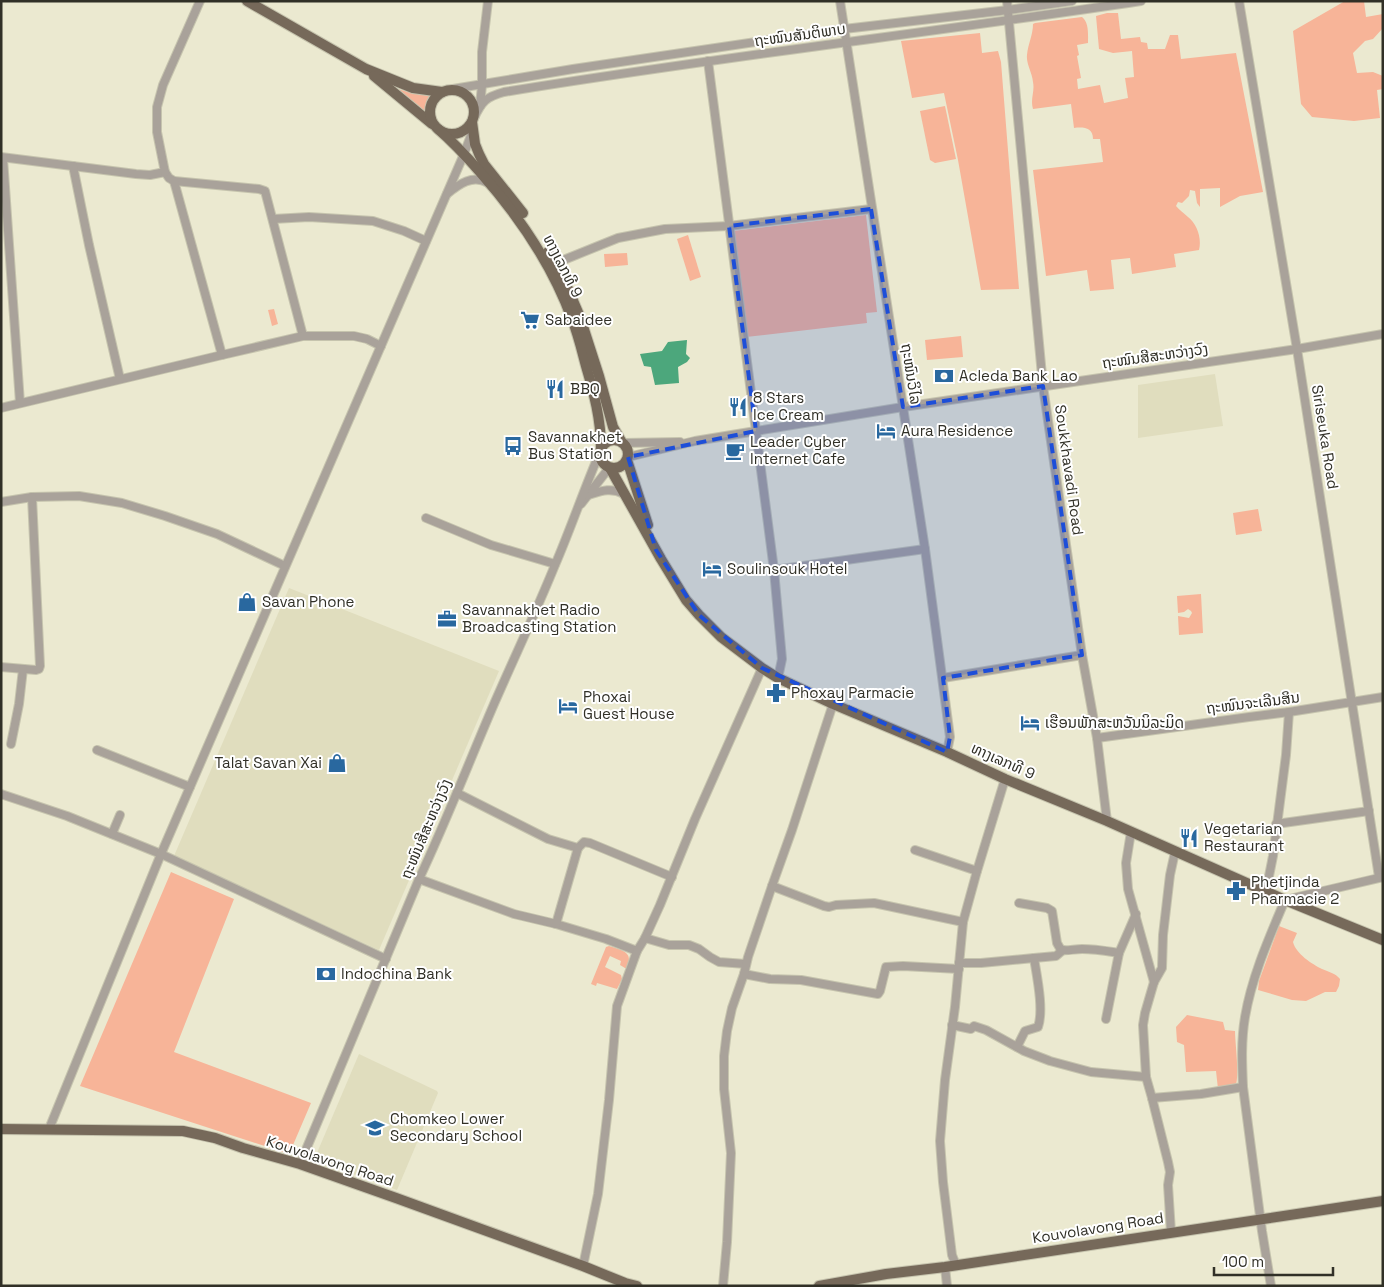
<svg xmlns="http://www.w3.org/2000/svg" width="1384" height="1287" font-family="'Space Grotesk','Noto Sans Lao',sans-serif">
  <rect width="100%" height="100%" fill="#ebe9d0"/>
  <!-- built -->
  <g fill="#e0ddbe">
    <path d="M1215,374L1223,426L1138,438V385Z"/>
    <path d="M289,588L499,671L379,950L174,856Z"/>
    <path d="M359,1054L437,1091L438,1093L397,1190L314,1160Z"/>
  </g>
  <!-- green -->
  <g fill="#f7b498">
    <path d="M1345,1H1364L1366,17L1383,14V28L1373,39L1365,41L1353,53L1357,73L1373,72L1383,76V89L1377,90L1380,118L1354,121L1312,117L1301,104L1293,31Z"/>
    <path d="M1107,13H1118L1121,39L1140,37L1141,42L1147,43L1148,49H1165L1170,35H1178L1181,59L1236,53L1263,192L1240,196L1220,207V188L1200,189V207L1197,203L1195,191L1190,190L1189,196L1182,203L1178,202L1176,206C1179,210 1184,213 1188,217C1197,224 1202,238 1199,250L1174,254L1176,267L1132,274L1130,258L1111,260L1114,289L1090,291L1087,270L1046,276L1033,170L1103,162L1100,139H1093C1093,127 1083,127 1074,128L1071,104L1033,109C1030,99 1035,92 1033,82C1032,72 1026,64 1027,55C1028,44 1033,35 1033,24L1035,23L1082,17C1089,22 1088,34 1088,43L1077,45L1079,55L1077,56L1081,78L1077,79L1078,89L1100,85L1104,103L1128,98L1125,78L1134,77L1132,51L1113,53L1099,49L1096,16Z"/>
    <path d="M980,33L982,53L998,51L1001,62L1019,289L981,290L958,160L944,93L912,98L901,41Z"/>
    <path d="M394,88L412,93L432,95L428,104L426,112Z"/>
    <path d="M945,106L956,159L935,163L930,160L920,111Z"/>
    <path d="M866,215L877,312L866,313L867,323L746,337L733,231Z"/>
    <path d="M688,235L701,277L690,281L677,239Z"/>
    <path d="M627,253L628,265L605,267L604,254Z"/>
    <path d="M274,309L278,324L272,326L268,310Z"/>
    <path d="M961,336L963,357L927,360L925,340Z"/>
    <path d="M1258,509L1262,531L1236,535L1233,513Z"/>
    <path d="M1201,594L1203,633L1179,635L1178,616L1189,618L1192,613L1191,611L1188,609L1184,612L1178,613L1177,596Z"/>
    <path d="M171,872L234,899L174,1052L311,1103L290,1152H283L80,1086Z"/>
    <path d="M1279,926L1297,933L1293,942C1296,954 1312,964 1322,969C1329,972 1335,973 1340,979L1339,986L1336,992H1325L1306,1001L1292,1000L1258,990L1259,981Z"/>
    <path d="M609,946C622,950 634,952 627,968H625L620,965L621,961L610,956L605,967L621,975L622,979L617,989L597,983L596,986L591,984L606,947Z"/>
    <path d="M1187,1015L1223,1022L1225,1030L1235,1031C1235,1043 1240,1078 1235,1087L1218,1089L1216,1071L1186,1072L1184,1045L1177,1042L1176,1027Z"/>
  </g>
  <!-- water -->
  <path fill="#4ca77c" d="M687,340L686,354L690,358L687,362L678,367L679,383L655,385L651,367L644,366L640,354L662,351L668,342Z"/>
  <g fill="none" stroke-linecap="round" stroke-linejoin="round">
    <!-- minor casing -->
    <g stroke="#c6c4ae" stroke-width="10">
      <g id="minor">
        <path d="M840,1L925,549L950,737L947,752"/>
        <path d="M1007,1L1043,386L1082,655L1097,738L1107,821"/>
        <path d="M1239,1L1297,349L1379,877"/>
        <path d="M708,61L774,570L782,659L778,678"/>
        <path d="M453,89L573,69L844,29L1008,10L1072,1"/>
        <path d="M480,106L482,85V52L488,1"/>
        <path d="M474,118C482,101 486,97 504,92C716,57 929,33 1141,1"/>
        <path d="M1,157L136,174L150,175L165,172L169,178L174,181L259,189L265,191L303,336"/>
        <path d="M3,158L20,403"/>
        <path d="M73,166L89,245L120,379"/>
        <path d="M165,172L157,132V107L163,85L200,1"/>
        <path d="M174,181L222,355"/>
        <path d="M447,194C459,184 473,174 488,183"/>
        <path d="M273,219L309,217L373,221L404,231L426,241"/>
        <path d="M555,264L566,259L618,238L665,229L729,226L871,209"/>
        <path d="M1,408L222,355L303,336H354L367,339L381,346"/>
        <path d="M623,443L680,442"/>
        <path d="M628,457L695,441L756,431L903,407L1297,349L1383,334"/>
        <path d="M588,495C601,491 611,487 624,494"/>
        <path d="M1,502L32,497L79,496L122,503L165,516L217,534L285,566"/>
        <path d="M581,504L609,468"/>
        <path d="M426,518L491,545L555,564"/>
        <path d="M774,570L925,549"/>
        <path d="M1,667L36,670L39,669L40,666L32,497"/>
        <path d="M943,678L1082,655"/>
        <path d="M1097,738L1249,717L1289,712L1383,697"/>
        <path d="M11,744L19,704L23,669"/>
        <path d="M97,750L190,787"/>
        <path d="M457,793L548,839L578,848L584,842L590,843L672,877"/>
        <path d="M1,794L67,816L161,854L386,959"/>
        <path d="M1276,824L1369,811"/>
        <path d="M1131,832L1126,863L1128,889L1154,982"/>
        <path d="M112,834L120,815"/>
        <path d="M915,850L977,871"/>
        <path d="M419,879L514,914L556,924L606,939L637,951"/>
        <path d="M772,886L824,906L829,907L836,905L874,903L963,922"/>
        <path d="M1266,891L1273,856L1286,755L1289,712"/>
        <path d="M1019,903L1047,908L1052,911L1057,943L1061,950C1067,951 1075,949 1082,949C1095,949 1106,951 1119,953L1136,914"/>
        <path d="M556,924L578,848"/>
        <path d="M645,938L669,945H689L699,949L710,957L719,962L746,964"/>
        <path d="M959,963H981L1034,958L1056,956L1063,950"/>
        <path d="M744,974L770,979L801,980L878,994L880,991L886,967L903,966L959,969"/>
        <path d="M1106,1019L1119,953"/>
        <path d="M952,1025L971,1029L974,1026L986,1030L1024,1051L1050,1061L1091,1072L1146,1077"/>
        <path d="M1017,1047L1025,1031L1038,1027C1044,1010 1037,977 1034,958"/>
        <path d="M1152,1098L1201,1094L1243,1087"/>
        <path d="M49,1129L161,854L464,154L473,130"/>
        <path d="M300,1164L419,879C446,822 469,762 494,704C514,658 536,612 555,565C571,528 584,489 600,452"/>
        <path d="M1171,1232L1168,1185L1170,1172L1168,1162L1152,1098L1146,1077L1143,1025L1145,1013L1154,982L1162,968L1163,935L1170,875L1175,852"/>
        <path d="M956,1265L952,1255L943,1182L940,1141L945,1080L955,1007L963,922L977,871L1005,779"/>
        <path d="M583,1266L598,1194L609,1100L617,1006L637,951L645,938L660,905L695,819L762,668"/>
        <path d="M945,1267L947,1286"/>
        <path d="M723,1286L727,1242L731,1153L724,1089V1056L727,1031L732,1008L744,974L748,957L772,886L792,830L833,704"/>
        <path d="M1271,1286L1262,1231L1243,1087C1242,1064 1241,1041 1245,1017C1252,976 1269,938 1285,900L1383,877"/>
      </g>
    </g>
    <!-- major casing -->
    <g stroke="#c6c4ae" stroke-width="12">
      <g id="major">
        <path d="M247,1L366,69L413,88L442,92"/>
        <path d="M374,76L432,124"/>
        <circle cx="452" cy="112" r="22"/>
        <path d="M472,122L475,144L479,154L484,164L523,213"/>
        <path d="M438,129C453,142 467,157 480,172C519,216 552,264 572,319C578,334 582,351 586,366C594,393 601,420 601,448"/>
        <path d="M548,252L568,289L580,317L599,376L613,427L621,441"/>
        <circle cx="614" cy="454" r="14"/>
        <path d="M627,460L648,525"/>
        <path d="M610,468L661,559L686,600L699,615L721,637L762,668L778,678L833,704L947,752L1005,779L1107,821L1285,900L1383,940"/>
        <path d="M1,1129L183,1131L215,1138L243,1148L300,1164L396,1198L583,1266L625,1283L637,1286"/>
        <path d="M819,1286L886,1274L945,1267L1383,1201"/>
      </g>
    </g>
    <!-- minor -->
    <use href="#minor" stroke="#a9a29a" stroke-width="8"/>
    <!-- major -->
    <use href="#major" stroke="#76695a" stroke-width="10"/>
  </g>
  <!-- marked area -->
  <path fill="#1d4ed8" fill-opacity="0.2" stroke="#1d4ed8" stroke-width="4" stroke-dasharray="10 6" stroke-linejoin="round" d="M871,209L903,407L1043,386L1082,655L943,678L950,737L947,752L762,668L699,615L656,550L628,457L756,431L729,226Z"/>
  <!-- icons -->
  <defs>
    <g id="supermarket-bare" transform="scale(1.5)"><path d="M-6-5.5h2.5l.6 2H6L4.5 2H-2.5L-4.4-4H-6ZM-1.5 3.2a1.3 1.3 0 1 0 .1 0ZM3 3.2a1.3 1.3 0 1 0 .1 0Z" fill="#29689f" stroke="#fff" stroke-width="2.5" paint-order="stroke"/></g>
    <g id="bank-bare" transform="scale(1.5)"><path d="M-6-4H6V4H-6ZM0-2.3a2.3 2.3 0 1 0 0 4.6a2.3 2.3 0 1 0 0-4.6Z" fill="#29689f" stroke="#fff" stroke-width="2.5" paint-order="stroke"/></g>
    <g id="restaurant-bare" transform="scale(1.5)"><path d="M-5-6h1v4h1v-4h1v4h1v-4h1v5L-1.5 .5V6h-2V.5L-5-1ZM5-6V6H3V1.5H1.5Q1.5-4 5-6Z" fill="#29689f" stroke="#fff" stroke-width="2.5" paint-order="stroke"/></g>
    <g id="hotel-bare" transform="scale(1.5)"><path d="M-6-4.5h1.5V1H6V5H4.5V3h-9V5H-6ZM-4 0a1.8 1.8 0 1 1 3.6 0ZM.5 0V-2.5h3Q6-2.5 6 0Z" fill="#29689f" stroke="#fff" stroke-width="2.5" paint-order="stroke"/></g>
    <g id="bus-bare" transform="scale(1.5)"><path d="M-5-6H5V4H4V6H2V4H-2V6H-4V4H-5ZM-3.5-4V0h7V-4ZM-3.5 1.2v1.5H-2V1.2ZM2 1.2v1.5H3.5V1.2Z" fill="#29689f" stroke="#fff" stroke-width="2.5" paint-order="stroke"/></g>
    <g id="cafe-bare" transform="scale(1.5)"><path d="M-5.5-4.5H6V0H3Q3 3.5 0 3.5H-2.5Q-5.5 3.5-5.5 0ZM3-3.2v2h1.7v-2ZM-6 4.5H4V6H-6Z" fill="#29689f" stroke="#fff" stroke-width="2.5" paint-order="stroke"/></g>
    <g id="shop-bare" transform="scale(1.5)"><path d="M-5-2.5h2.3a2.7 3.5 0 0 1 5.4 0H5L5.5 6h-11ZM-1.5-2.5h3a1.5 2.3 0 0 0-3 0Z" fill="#29689f" stroke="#fff" stroke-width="2.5" paint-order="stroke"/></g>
    <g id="office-bare" transform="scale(1.5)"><path d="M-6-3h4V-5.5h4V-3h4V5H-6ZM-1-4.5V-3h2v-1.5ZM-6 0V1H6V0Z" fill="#29689f" stroke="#fff" stroke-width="2.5" paint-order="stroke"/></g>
    <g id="pharmacy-bare" transform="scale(1.5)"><path d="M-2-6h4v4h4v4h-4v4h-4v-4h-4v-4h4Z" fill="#29689f" stroke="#fff" stroke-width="2.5" paint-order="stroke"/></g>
    <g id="school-bare" transform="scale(1.5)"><path d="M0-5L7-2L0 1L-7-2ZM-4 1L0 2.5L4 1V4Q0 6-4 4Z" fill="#29689f" stroke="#fff" stroke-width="2.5" paint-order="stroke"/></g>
  </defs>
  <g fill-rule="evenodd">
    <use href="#supermarket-bare" x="530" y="320"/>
    <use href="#bank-bare" x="944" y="376"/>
    <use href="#restaurant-bare" x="555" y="389"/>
    <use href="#restaurant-bare" x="738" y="407"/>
    <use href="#hotel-bare" x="886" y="431"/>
    <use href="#bus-bare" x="513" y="446"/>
    <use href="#cafe-bare" x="735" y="451"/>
    <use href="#hotel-bare" x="712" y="569"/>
    <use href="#shop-bare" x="247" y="602"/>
    <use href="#office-bare" x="447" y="619"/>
    <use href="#pharmacy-bare" x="776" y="693"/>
    <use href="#hotel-bare" x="568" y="706"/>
    <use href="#hotel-bare" x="1030" y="723"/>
    <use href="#shop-bare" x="337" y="763"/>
    <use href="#restaurant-bare" x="1189" y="838"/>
    <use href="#pharmacy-bare" x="1236" y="891"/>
    <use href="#bank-bare" x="326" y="974"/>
    <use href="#school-bare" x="375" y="1128"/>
  </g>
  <g text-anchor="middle" stroke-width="4" stroke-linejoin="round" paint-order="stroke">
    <!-- street labels -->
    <g font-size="15" fill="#313027" stroke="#fff">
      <text transform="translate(800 35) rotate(-8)" y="5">ຖະໜົນສັນຕິພາບ</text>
      <text transform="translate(563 266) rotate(63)" y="5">ທາງເລກທີ 9</text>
      <text transform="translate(1155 356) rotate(-8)" y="5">ຖະໜົນສີສະຫວ່າງວົງ</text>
      <text transform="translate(911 374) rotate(81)" y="5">ຖະໜົນວິໄລ</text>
      <text transform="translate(1325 437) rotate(81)" y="5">Siriseuka Road</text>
      <text transform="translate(1069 470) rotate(82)" y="5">Soukkhavadi Road</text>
      <text transform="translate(1253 703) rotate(-7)" y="5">ຖະໜົນຈະເລີນສິນ</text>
      <text transform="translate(1003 761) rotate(24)" y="5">ທາງເລກທີ 9</text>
      <text transform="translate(426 829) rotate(-67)" y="5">ຖະໜົນສີສະຫວ່າງວົງ</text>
      <text transform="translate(330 1161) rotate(18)" y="5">Kouvolavong Road</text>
      <text transform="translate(1098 1228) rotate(-9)" y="5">Kouvolavong Road</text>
    </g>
    <!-- poi labels -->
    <g font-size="15" fill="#313027" stroke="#fff" text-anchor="start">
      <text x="545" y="325">Sabaidee</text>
      <text x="959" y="381">Acleda Bank Lao</text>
      <text x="570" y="394">BBQ</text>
      <text x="753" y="403">8 Stars<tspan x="753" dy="17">Ice Cream</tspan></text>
      <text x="901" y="436">Aura Residence</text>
      <text x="528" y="442">Savannakhet<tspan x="528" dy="17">Bus Station</tspan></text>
      <text x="750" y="447">Leader Cyber<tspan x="750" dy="17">Internet Cafe</tspan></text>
      <text x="727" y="574">Soulinsouk Hotel</text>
      <text x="262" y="607">Savan Phone</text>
      <text x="462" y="615">Savannakhet Radio<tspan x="462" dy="17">Broadcasting Station</tspan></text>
      <text x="791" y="698">Phoxay Parmacie</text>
      <text x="583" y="702">Phoxai<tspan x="583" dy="17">Guest House</tspan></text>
      <text x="1045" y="728">ເຮືອນພັກສະຫວັນນິລະມິດ</text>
      <text x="322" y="768" text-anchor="end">Talat Savan Xai</text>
      <text x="1204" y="834">Vegetarian<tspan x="1204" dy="17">Restaurant</tspan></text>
      <text x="1251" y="887">Phetjinda<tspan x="1251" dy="17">Pharmacie 2</tspan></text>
      <text x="341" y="979">Indochina Bank</text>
      <text x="390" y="1124">Chomkeo Lower<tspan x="390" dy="17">Secondary School</tspan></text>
    </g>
  </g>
  <!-- border -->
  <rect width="1384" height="1287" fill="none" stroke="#313027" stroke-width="5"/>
  <!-- scale -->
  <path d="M1214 1267v8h119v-8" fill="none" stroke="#313027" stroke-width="2.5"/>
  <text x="1222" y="1267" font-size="15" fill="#313027" stroke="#ffffff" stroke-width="4" paint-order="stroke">100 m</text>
</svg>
